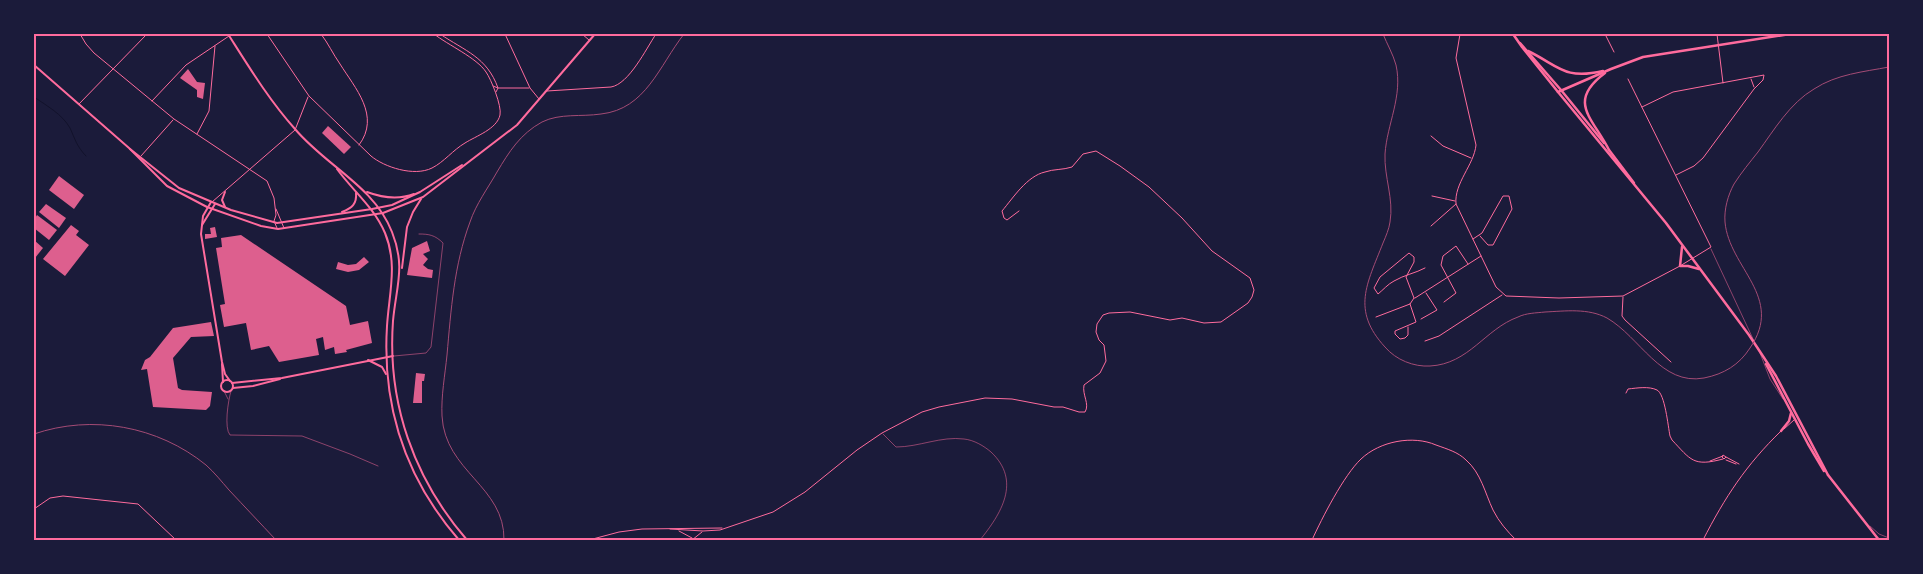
<svg xmlns="http://www.w3.org/2000/svg" width="1923" height="574" font-family="'Sofia Sans Condensed',sans-serif">
  <rect width="100%" height="100%" fill="#1b1b3a"/>
  <g fill="none" stroke-linecap="round" stroke-linejoin="round">
    <!-- stream -->
    <path stroke="#12122b" stroke-width="1" d="M34,97C47,106 62,114 70,128C75,139 77,147 86,156"/>
  </g>
  <!-- building -->
  <g fill="#dd5f8e">
    <path d="M188,69L197,82L205,83L203,99L197,97V90L180,78Z"/>
    <path d="M328,126L351,147L344,154L322,133Z"/>
    <path d="M59,176L84,195L74,209L49,190Z"/>
    <path d="M46,204L66,218L59,228L39,212Z"/>
    <path d="M37,215L57,230L49,240L34,228V220Z"/>
    <path d="M71,225L79,231L76,235L89,245L65,276L43,259Z"/>
    <path d="M215,227L217,237L205,239V234H211L210,228Z"/>
    <path d="M241,235L346,306L350,325L368,321L372,343L346,350L347,352L335,354L334,347L325,350L323,337L316,339L319,355L279,362L269,346L251,350L246,323L224,327L220,305L225,304L216,248L222,247L221,238Z"/>
    <path d="M34,240L43,248L35,258L34,257Z"/>
    <path d="M427,241L430,251L423,254L428,259L423,265L428,269L433,270L432,278L407,275L412,248Z"/>
    <path d="M364,257L369,262L359,270L348,272L336,269L338,262L348,265L356,264Z"/>
    <path d="M211,322L214,336L191,337L173,358L178,388L182,390L212,392L210,406L206,410L153,407L147,369L141,370L145,360L150,357L173,328Z"/>
    <path d="M416,373L425,374L424,381H422V403H413Z"/>
  </g>
  <g fill="none" stroke-linecap="round" stroke-linejoin="round">
    <!-- service -->
    <g stroke="#ff6b9d" stroke-width="0.5">
      <path d="M1711,249L1754,341"/>
      <path d="M1760,353L1770,379L1783,399"/>
      <path d="M394,356L426,353L431,347L443,243C435,235 429,234 419,234"/>
      <path d="M224,391L228,399"/>
      <path d="M231,391C228,401 224,428 230,435L302,436L350,454L378,466"/>
      <path d="M883,434L896,447C919,447 941,436 964,439C974,440 984,446 991,452C1022,481 1001,514 980,540"/>
      <path d="M1870,526L1879,534L1889,538"/>
    </g>
    <!-- minor -->
    <g stroke="#ff6b9d" stroke-width="1">
      <path d="M80,34L86,44L94,53L174,119L267,181L274,198L276,215L274,221L277,228"/>
      <path d="M267,34L309,96L371,156C384,167 414,177 432,168C444,162 453,150 465,143C476,136 497,129 500,115C502,106 491,79 486,72C477,58 448,45 434,34"/>
      <path d="M321,34C328,43 333,54 340,64C355,88 381,116 359,145"/>
      <path d="M440,34C465,51 487,57 498,88L496,92"/>
      <path d="M505,34L530,88L539,99"/>
      <path d="M582,34L589,40"/>
      <path d="M1460,34L1456,58L1476,145C1474,165 1454,183 1456,204L1496,287L1506,296L1559,298L1623,296L1680,266L1711,247L1628,79"/>
      <path d="M1605,34L1614,52"/>
      <path d="M1717,34L1723,83"/>
      <path d="M1751,79L1754,87"/>
      <path d="M493,86L498,88H529"/>
      <path d="M547,91L611,87C629,84 646,49 656,34"/>
      <path d="M152,101L186,65L232,34"/>
      <path d="M79,104L147,34"/>
      <path d="M1642,107L1673,92L1764,75L1763,80L1754,89L1703,158L1694,166L1676,175"/>
      <path d="M197,134L209,111L215,46"/>
      <path d="M1431,136L1443,146L1471,158"/>
      <path d="M141,156L173,120"/>
      <path d="M1432,196L1455,201"/>
      <path d="M212,202L295,130L308,97"/>
      <path d="M276,209L284,228"/>
      <path d="M1431,226L1456,204"/>
      <path d="M1473,239L1482,233L1503,196H1509L1512,209L1493,245H1488L1480,236"/>
      <path d="M1623,297L1622,316L1625,320L1671,362"/>
      <path d="M1414,298L1406,277L1414,262V257L1409,253L1380,277L1374,288L1378,294C1383,290 1388,284 1394,281C1404,275 1416,273 1425,268"/>
      <path d="M1415,298L1481,256"/>
      <path d="M1444,302L1456,293L1441,265L1443,256L1456,246L1468,264"/>
      <path d="M1376,317L1410,304L1414,298"/>
      <path d="M1421,319L1437,310L1426,293"/>
      <path d="M1408,327V335L1405,338L1400,339L1395,334V331L1416,322L1410,304"/>
      <path d="M1425,341L1439,336L1502,295"/>
      <path d="M1626,393L1628,389C1637,388 1649,386 1657,390C1665,394 1668,426 1670,436L1672,440C1691,460 1693,467 1723,459"/>
      <path d="M1784,429L1794,420"/>
      <path d="M1726,457L1723,455L1722,457L1724,459L1726,457L1739,464"/>
      <path d="M1726,460L1736,464"/>
      <path d="M1710,461L1723,456"/>
      <path d="M34,509L50,498L63,496L138,504L176,540"/>
      <path d="M670,529L703,531L720,530L773,512L805,492L857,450L882,433L922,412L939,407L985,398L1012,399L1054,407H1063L1079,412H1085C1090,404 1082,395 1084,385L1100,373L1106,361L1104,345L1099,340L1096,332L1097,324L1103,315L1109,313L1130,312L1170,320L1182,318L1204,323L1221,322L1248,303L1252,297L1254,290L1250,278L1212,251L1182,218L1149,187L1120,166L1096,151L1083,154L1072,167C1063,170 1053,169 1045,172C1027,176 1013,198 1002,211L1004,218L1007,220L1019,211"/>
      <path d="M679,531L692,538"/>
      <path d="M589,540L619,532L642,529L722,528"/>
      <path d="M692,540L702,532"/>
      <path d="M1312,540C1322,518 1344,475 1361,459C1380,441 1413,435 1436,445C1447,449 1458,452 1466,460C1481,473 1485,493 1493,510C1499,522 1507,531 1516,540"/>
      <path d="M1703,540C1725,497 1746,465 1781,431"/>
    </g>
    <!-- tertiary -->
    <g stroke="#ff6b9d" stroke-width="2">
      <path d="M211,202L203,216L201,234L222,362L225,374L230,381"/>
      <path d="M202,225L215,204"/>
      <path d="M222,364L223,382"/>
      <circle cx="227" cy="386" r="6"/>
      <path d="M232,383L282,378L393,356"/>
      <path d="M233,388L253,386L280,379"/>
    </g>
    <!-- secondary -->
    <g stroke="#ff6b9d" stroke-width="2">
      <path d="M228,34C249,67 269,100 295,129C326,166 374,186 392,232C406,267 396,287 393,321C387,403 414,479 467,540"/>
      <path d="M34,65L129,148L167,186L207,207L261,226L278,229L383,213L423,197L517,125L595,34"/>
      <path d="M130,149L179,188L231,210L277,223L372,209L392,205L420,192L462,165"/>
      <path d="M337,169C353,191 374,207 385,233C398,264 389,294 387,326C382,406 406,479 459,540"/>
      <path d="M225,192L222,200L225,207"/>
      <path d="M367,192C383,198 398,200 414,194"/>
      <path d="M342,212C352,208 357,204 356,193"/>
      <path d="M402,268L407,227L413,212L421,199"/>
      <path d="M368,360L382,367L386,374"/>
    </g>
    <!-- primary -->
    <g stroke="#ff6b9d" stroke-width="2.5">
      <path d="M1561,90L1604,143"/>
      <path d="M1558,92L1666,223L1749,335L1776,376L1828,475"/>
      <path d="M1609,150L1634,183"/>
      <path d="M1682,247L1680,266H1688L1699,269"/>
      <path d="M1766,364L1808,444L1824,471"/>
      <path d="M1781,431L1789,421L1791,413"/>
      <path d="M1828,475L1879,540"/>
    </g>
    <!-- trunk -->
    <g stroke="#ff6b9d" stroke-width="2.5">
      <path d="M1513,34L1522,47L1558,92L1611,69L1643,57L1790,34"/>
      <path d="M1520,43L1561,90"/>
      <path d="M1528,51C1559,66 1564,80 1603,71"/>
      <path d="M1605,73C1566,102 1593,118 1609,150"/>
    </g>
    <!-- rail -->
    <g stroke="#a44b75" stroke-width="1">
      <path d="M1383,34C1387,44 1393,54 1396,65C1403,96 1387,124 1385,154C1384,177 1394,199 1390,222C1389,229 1386,236 1383,243C1367,284 1351,310 1385,347C1396,360 1414,367 1430,366C1469,364 1485,329 1518,317C1526,313 1536,313 1545,312C1566,311 1588,308 1607,318C1640,337 1661,386 1704,378C1724,374 1739,365 1750,348C1785,297 1729,268 1725,222C1724,209 1728,195 1734,184C1741,173 1750,162 1758,152C1774,130 1790,103 1814,89C1837,74 1863,72 1889,67"/>
      <path d="M34,434C92,414 158,426 206,465C214,472 222,482 229,490C245,507 260,523 276,540"/>
      <path d="M504,540C505,486 445,472 442,416C441,396 445,375 447,355C451,310 454,265 470,222C476,204 488,188 497,172C509,152 520,134 542,122C560,113 581,117 601,114C646,109 659,66 684,34"/>
    </g>
  </g>
  <!-- border -->
  <rect width="1923" height="574" fill="none" stroke="#1b1b3a" stroke-width="70"/>
  <rect x="35" y="35" width="1853" height="504" fill="none" stroke="#ff6b9d" stroke-width="2"/>
</svg>
